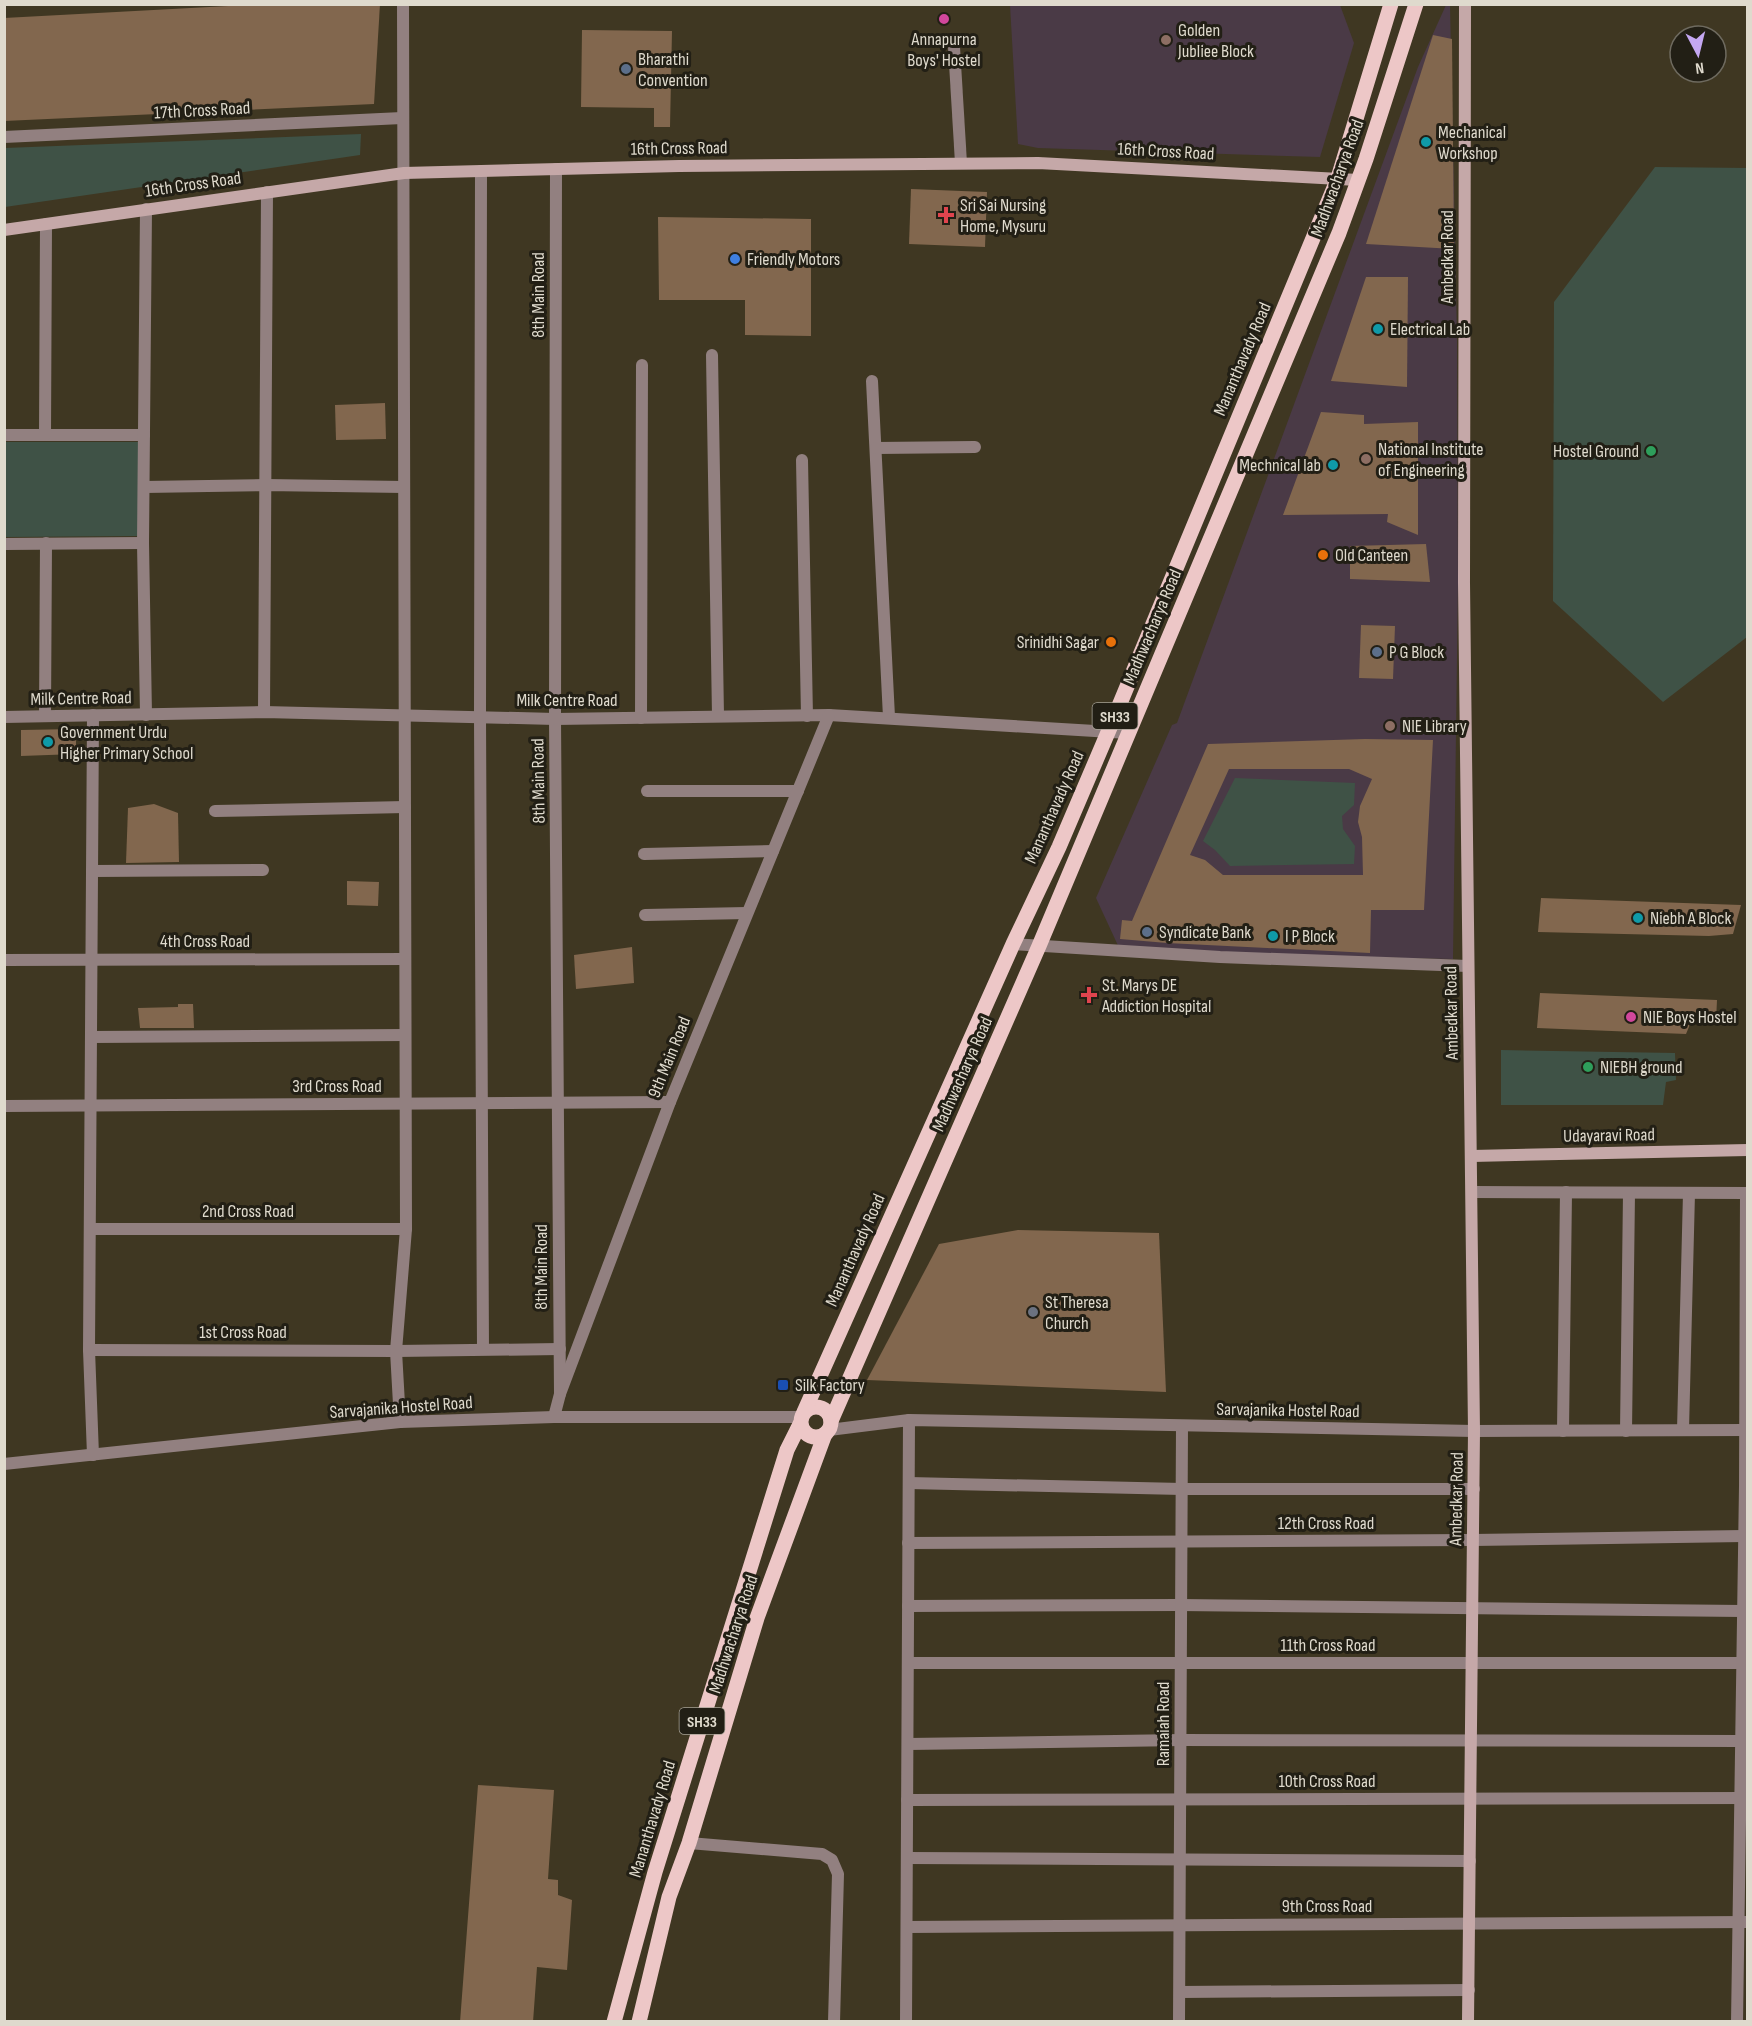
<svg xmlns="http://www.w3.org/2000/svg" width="1752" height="2026" font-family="'Sofia Sans Condensed',sans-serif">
  <rect width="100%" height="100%" fill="#3f3722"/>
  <!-- education -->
  <g fill="#4a3a46">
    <path d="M1010,5H1340L1354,43L1320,157L1038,148L1018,144Z"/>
    <path d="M1446,5H1450L1457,335L1458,583L1453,959L1121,952L1096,898L1172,725L1177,723L1418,67Z"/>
  </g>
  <!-- green -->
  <g fill="#3f5246">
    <path d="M361,134L360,155L5,207V148Z"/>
    <path d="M1655,167L1748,168L1747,637L1663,702L1553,601L1554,302Z"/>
    <path d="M4,442H138V536L5,537Z"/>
    <path d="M1235,778L1355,783L1354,805L1342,816L1343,829L1355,846L1354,864L1230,866L1215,850L1203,841Z"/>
    <path d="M1501,1050L1675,1053L1676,1080L1666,1082L1663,1105H1501Z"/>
  </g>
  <!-- building -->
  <g fill="#82674e" fill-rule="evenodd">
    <path d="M267,4H380L374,104L4,121V18Z"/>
    <path d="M582,30L672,31L670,127H654V108L581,107Z"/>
    <path d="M1433,35L1452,39L1454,249L1366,244Z"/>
    <path d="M911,189L987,192L985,247L909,244Z"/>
    <path d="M658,217L811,219V336L745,335V300H659Z"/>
    <path d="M1366,277H1408L1407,387L1331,381Z"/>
    <path d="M385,403L386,439L336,440L335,405Z"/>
    <path d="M1321,412L1364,415V424L1418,422V535L1387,522L1388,514L1283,515Z"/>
    <path d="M1426,544L1430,582L1350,579V546Z"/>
    <path d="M1361,625L1395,626L1393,679L1359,678Z"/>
    <path d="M76,729V754L21,756V730Z"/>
    <path d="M1365,739L1433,740L1424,910H1371L1370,953L1167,943L1120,939L1122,920L1132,921L1208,744ZM1229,769H1349L1372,779L1360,806L1358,822L1362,837L1363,875H1223L1205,860L1190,855Z"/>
    <path d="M154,804L178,813L179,862L126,863L128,808Z"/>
    <path d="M347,881L379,882L378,906L347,905Z"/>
    <path d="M1541,898L1741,905L1733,934L1709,936L1538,932Z"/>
    <path d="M632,947L634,983L576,989L574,955Z"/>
    <path d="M1540,993L1717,1000L1716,1022H1691L1686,1034L1537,1028Z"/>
    <path d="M178,1004H193L194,1028H140L138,1008L178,1007Z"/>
    <path d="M1018,1230L1159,1233L1166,1392L867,1380L939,1244Z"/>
    <path d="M478,1785L554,1790L548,1879L558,1880V1895L572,1900L567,1970L537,1967L533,2022H460Z"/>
  </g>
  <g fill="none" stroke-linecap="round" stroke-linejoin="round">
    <!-- street -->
    <g stroke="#928080" stroke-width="12">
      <path d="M954,47L961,163"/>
      <path d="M4,137L402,118"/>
      <path d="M556,169L555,719L560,1394"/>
      <path d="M481,171L480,717L483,1349"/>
      <path d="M712,355L718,716"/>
      <path d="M872,381L889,717"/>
      <path d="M4,435H144"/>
      <path d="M45,435L46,224"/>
      <path d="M876,448L975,447"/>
      <path d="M802,460L807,716"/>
      <path d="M144,487L266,485L404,487"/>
      <path d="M4,544L143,543"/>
      <path d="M264,712L267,192"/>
      <path d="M45,715L46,543"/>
      <path d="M93,715L89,1350L93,1455"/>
      <path d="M146,715L143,543L146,209"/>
      <path d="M4,717L264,712L555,719L829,715L1128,733"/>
      <path d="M641,718L642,365"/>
      <path d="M647,791H798"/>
      <path d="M215,811L405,807"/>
      <path d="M644,854L773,851"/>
      <path d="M92,871L263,870"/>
      <path d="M645,915L747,913"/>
      <path d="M1013,944L1220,957L1468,966"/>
      <path d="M4,960L405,959"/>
      <path d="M91,1037L405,1035"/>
      <path d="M4,1106L670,1102"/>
      <path d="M1472,1192L1748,1193"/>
      <path d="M90,1229H406"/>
      <path d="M89,1350L396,1351L560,1349"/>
      <path d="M554,1417L560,1394L670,1102L829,715"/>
      <path d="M400,1422L396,1351L406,1229L403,4"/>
      <path d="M829,1430L909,1420L1474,1431L1748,1430"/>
      <path d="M1683,1430L1689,1193"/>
      <path d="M1563,1431L1566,1192"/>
      <path d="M1626,1431L1629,1193"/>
      <path d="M4,1464L400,1422L554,1417H801"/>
      <path d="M909,1483L1182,1489H1474"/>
      <path d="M908,1543L1473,1540L1744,1536"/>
      <path d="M908,1606L1180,1605L1743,1611"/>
      <path d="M908,1663H1748"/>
      <path d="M908,1744L1182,1740L1742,1741"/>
      <path d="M907,1800L1748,1798"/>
      <path d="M689,1843L822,1854L832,1860L838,1874L834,2022"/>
      <path d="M907,1858L1470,1861"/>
      <path d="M907,1927L1748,1922"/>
      <path d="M1180,1992L1469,1990"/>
      <path d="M906,2022L909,1420"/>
      <path d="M1179,2022L1182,1426"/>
      <path d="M1737,2022L1745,1486L1746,1193"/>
    </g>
    <!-- secondary -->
    <g stroke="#c5a8a8" stroke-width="12">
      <path d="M1465,4L1464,583L1474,1431L1468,2022"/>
      <path d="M4,230L404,173L679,166L1038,163L1358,180"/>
      <path d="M1472,1156L1748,1150"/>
    </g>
    <!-- primary -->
    <g stroke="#edc7c7" stroke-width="15">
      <circle cx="816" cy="1422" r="15"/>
      <path d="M804,1412L1013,944L1059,847L1109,730L1338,178L1391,4"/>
      <path d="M831,1421L1039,946L1339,233L1366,159L1416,4"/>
      <path d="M614,2022L655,1872L787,1450L800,1424"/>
      <path d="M639,2022L669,1897L689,1843L757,1618L825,1434"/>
    </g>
  </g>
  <!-- markers -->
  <g fill="#d1479c" stroke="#221f15" stroke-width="2">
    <circle cx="944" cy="19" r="6"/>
    <circle cx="1631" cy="1017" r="6"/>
  </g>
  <g fill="#8d6e63" stroke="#221f15" stroke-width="2">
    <circle cx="1166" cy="40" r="6"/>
    <circle cx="1366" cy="459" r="6"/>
    <circle cx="1390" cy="726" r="6"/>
  </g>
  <g fill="#5c6f8a" stroke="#221f15" stroke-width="2">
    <circle cx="626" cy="69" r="6"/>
    <circle cx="1377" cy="652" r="6"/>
    <circle cx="1147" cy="932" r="6"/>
  </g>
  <g fill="#0f9aa8" stroke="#221f15" stroke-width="2">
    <circle cx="1426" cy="142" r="6"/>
    <circle cx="1378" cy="329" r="6"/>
    <circle cx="1333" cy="465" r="6"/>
    <circle cx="48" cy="742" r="6"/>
    <circle cx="1638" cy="918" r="6"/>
    <circle cx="1273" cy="936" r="6"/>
  </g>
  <g fill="#e0444e" stroke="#221f15" stroke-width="2">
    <path d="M943 206h6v6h6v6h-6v6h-6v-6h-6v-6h6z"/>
    <path d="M1086 986h6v6h6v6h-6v6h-6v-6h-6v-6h6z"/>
  </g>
  <circle fill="#3f7fe0" stroke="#221f15" stroke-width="2" cx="735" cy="259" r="6"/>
  <g fill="#2e9e5b" stroke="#221f15" stroke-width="2">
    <circle cx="1651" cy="451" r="6"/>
    <circle cx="1588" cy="1067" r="6"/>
  </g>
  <g fill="#e8710a" stroke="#221f15" stroke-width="2">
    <circle cx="1323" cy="555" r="6"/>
    <circle cx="1111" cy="642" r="6"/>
  </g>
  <circle fill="#6b7280" stroke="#221f15" stroke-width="2" cx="1033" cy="1312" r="6"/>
  <rect fill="#1a4fb4" stroke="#221f15" stroke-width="2" x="777" y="1379" width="12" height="12" rx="3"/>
  <g text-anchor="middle" stroke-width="6" stroke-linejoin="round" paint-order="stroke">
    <!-- shield labels -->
    <g fill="#221f15" stroke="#a6a296" stroke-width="1.5">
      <rect x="1092.5" y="703" width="45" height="26" rx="4.5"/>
      <rect x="679.5" y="1708" width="45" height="26" rx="4.5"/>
    </g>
    <g font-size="16" font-weight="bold" fill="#dfdacd">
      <text x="1115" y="722">SH33</text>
      <text x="702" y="1727">SH33</text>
    </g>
    <!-- poi labels -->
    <g font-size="18" fill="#dfdacd" stroke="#221f15" text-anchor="start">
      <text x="1178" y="36">Golden<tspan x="1178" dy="21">Jubliee Block</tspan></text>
      <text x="944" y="45" text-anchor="middle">Annapurna<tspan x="944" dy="21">Boys' Hostel</tspan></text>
      <text x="638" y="65">Bharathi<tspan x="638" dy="21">Convention</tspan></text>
      <text x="1438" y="138">Mechanical<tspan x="1438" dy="21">Workshop</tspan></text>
      <text x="960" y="211">Sri Sai Nursing<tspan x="960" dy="21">Home, Mysuru</tspan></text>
      <text x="747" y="265">Friendly Motors</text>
      <text x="1390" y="335">Electrical Lab</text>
      <text x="1378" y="455">National Institute<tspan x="1378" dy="21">of Engineering</tspan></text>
      <text x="1639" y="457" text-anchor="end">Hostel Ground</text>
      <text x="1321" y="471" text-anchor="end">Mechnical lab</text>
      <text x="1335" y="561">Old Canteen</text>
      <text x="1099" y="648" text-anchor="end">Srinidhi Sagar</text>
      <text x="1389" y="658">P G Block</text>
      <text x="1402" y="732">NIE Library</text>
      <text x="60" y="738">Government Urdu<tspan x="60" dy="21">Higher Primary School</tspan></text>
      <text x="1650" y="924">Niebh A Block</text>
      <text x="1159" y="938">Syndicate Bank</text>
      <text x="1285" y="942">I P Block</text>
      <text x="1102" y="991">St. Marys DE<tspan x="1102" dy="21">Addiction Hospital</tspan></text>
      <text x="1643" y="1023">NIE Boys Hostel</text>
      <text x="1600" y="1073">NIEBH ground</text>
      <text x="1045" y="1308">St Theresa<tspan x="1045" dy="21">Church</tspan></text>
      <text x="795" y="1391">Silk Factory</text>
    </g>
    <!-- street labels -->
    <g font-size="18" fill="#dfdacd" stroke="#221f15">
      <text transform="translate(202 110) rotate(-3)" y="6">17th Cross Road</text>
      <text transform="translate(679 148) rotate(-1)" y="6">16th Cross Road</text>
      <text transform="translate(1166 151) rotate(3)" y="6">16th Cross Road</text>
      <text transform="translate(1337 178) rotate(-70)" y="6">Madhwacharya Road</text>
      <text transform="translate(193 184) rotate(-8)" y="6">16th Cross Road</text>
      <text transform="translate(1447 257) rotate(-90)" y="6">Ambedkar Road</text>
      <text transform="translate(538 295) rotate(-90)" y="6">8th Main Road</text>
      <text transform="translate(1242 359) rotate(-67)" y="6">Mananthavady Road</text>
      <text transform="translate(1152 627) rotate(-67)" y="6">Madhwacharya Road</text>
      <text transform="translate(81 698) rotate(-1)" y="6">Milk Centre Road</text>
      <text x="567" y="706">Milk Centre Road</text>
      <text transform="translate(538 781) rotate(-91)" y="6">8th Main Road</text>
      <text transform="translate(1054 807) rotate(-66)" y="6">Mananthavady Road</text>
      <text x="205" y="947">4th Cross Road</text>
      <text transform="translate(1451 1013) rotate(-91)" y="6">Ambedkar Road</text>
      <text transform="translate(669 1057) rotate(-68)" y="6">9th Main Road</text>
      <text transform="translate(962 1074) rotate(-66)" y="6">Madhwacharya Road</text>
      <text x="337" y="1092">3rd Cross Road</text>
      <text transform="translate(1609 1135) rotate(-1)" y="6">Udayaravi Road</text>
      <text x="248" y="1217">2nd Cross Road</text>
      <text transform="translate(855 1250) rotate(-66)" y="6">Mananthavady Road</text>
      <text transform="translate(541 1267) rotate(-90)" y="6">8th Main Road</text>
      <text x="243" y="1338">1st Cross Road</text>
      <text transform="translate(401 1407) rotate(-4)" y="6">Sarvajanika Hostel Road</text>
      <text transform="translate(1288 1410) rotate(1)" y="6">Sarvajanika Hostel Road</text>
      <text transform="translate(1456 1499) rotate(-89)" y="6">Ambedkar Road</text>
      <text x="1326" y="1529">12th Cross Road</text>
      <text transform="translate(733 1634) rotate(-72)" y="6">Madhwacharya Road</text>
      <text x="1328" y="1651">11th Cross Road</text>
      <text transform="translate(1163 1724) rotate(-90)" y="6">Ramaiah Road</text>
      <text x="1327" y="1787">10th Cross Road</text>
      <text transform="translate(652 1819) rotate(-73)" y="6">Mananthavady Road</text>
      <text x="1327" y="1912">9th Cross Road</text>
    </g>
  </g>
  <!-- border -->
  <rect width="1752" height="2026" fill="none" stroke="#dfdacd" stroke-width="12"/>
  <!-- north arrow -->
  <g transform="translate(1698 54) rotate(173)"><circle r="28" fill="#221f15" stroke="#6e6a5f" stroke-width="1.5"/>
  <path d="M0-4.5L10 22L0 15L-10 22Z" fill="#c4a7f1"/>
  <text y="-9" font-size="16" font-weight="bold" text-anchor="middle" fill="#dfdacd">N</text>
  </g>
</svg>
